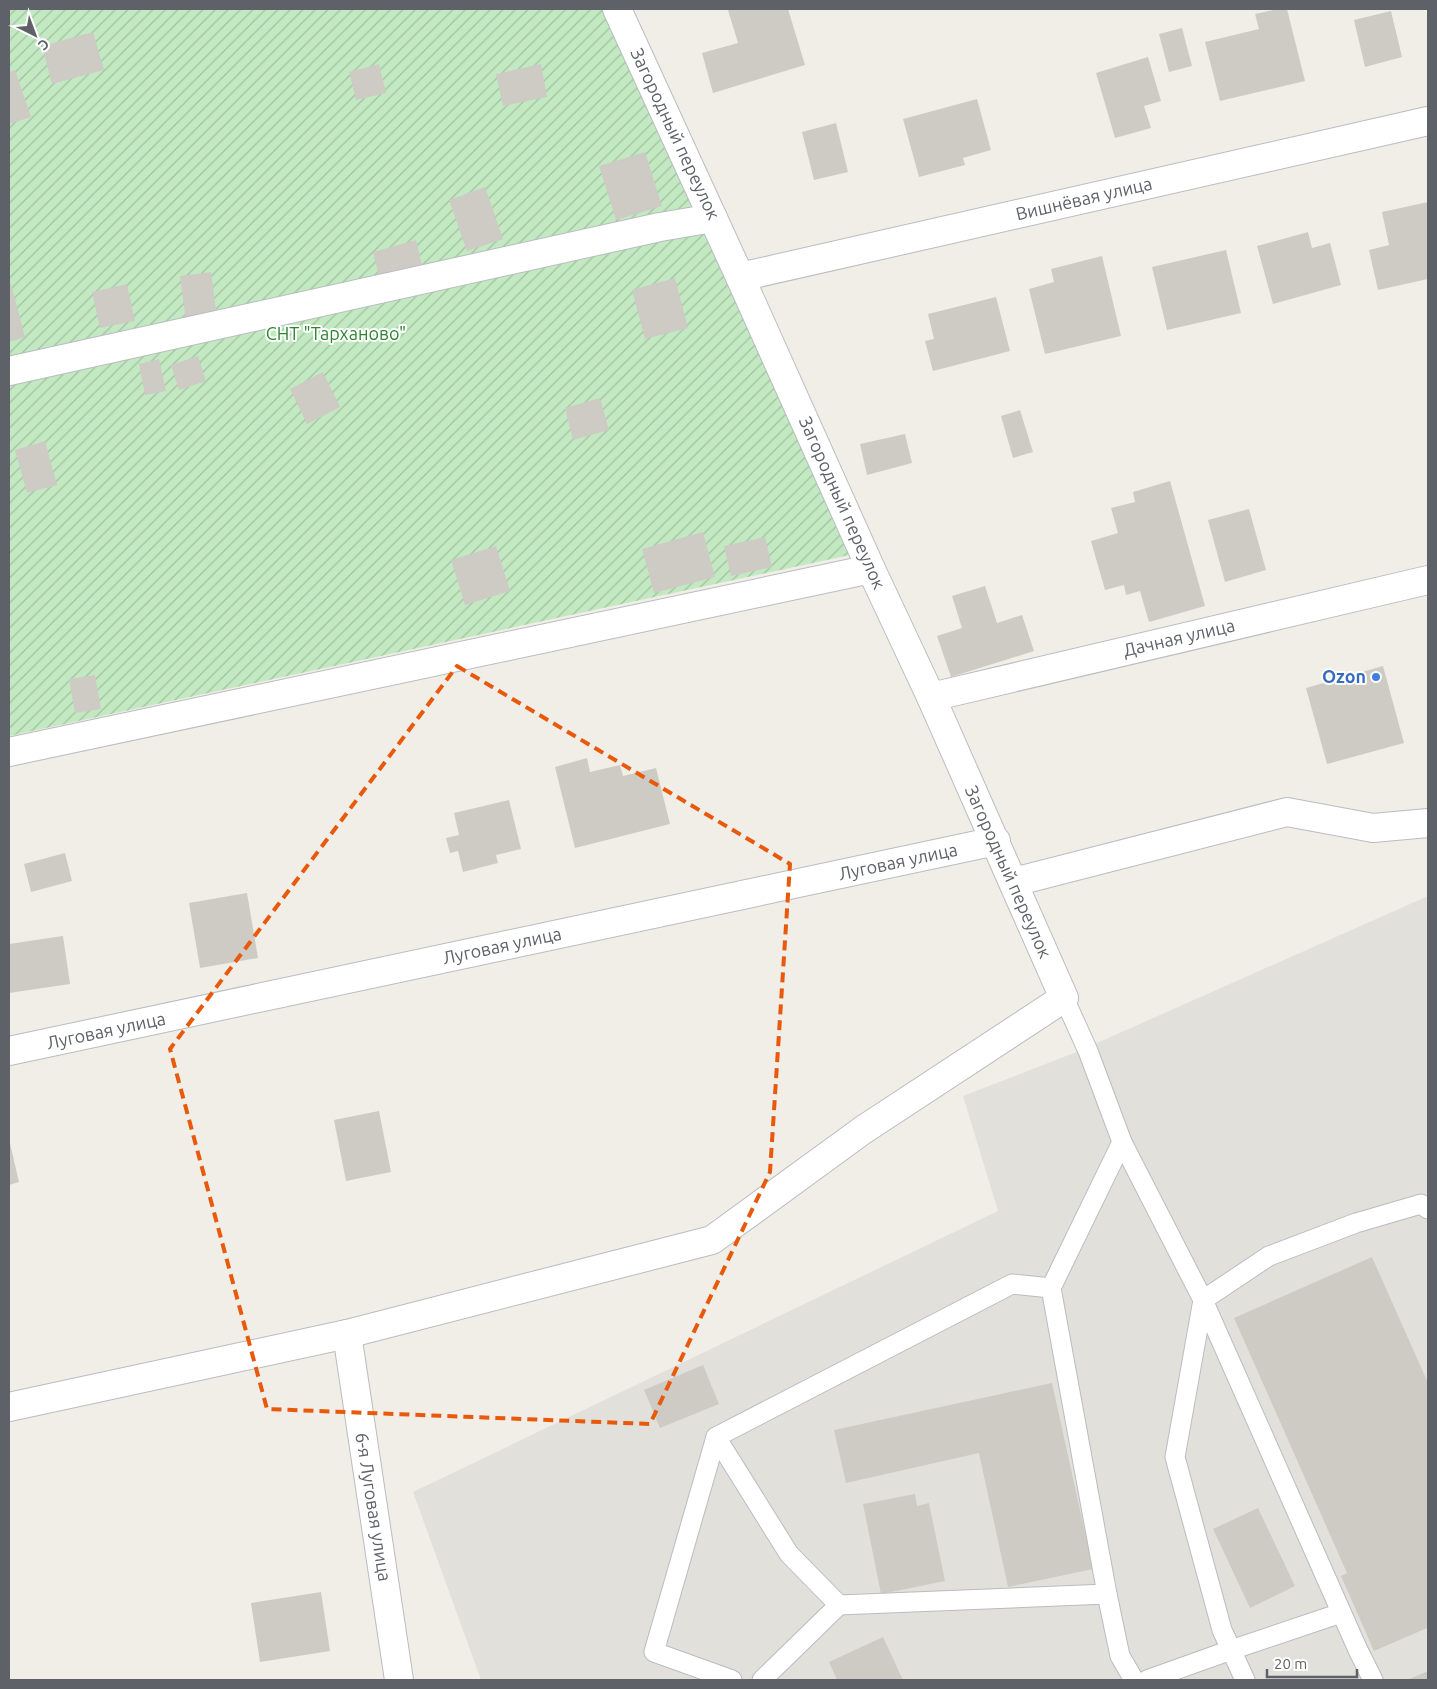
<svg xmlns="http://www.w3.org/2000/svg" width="1437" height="1689" font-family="Ubuntu,sans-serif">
  <defs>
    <pattern id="garden-furrows" width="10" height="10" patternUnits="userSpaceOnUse" patternTransform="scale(1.25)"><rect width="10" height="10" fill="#c3e9c2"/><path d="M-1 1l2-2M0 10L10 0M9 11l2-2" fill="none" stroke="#a2c0a1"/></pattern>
  </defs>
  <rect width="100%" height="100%" fill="#f1eee7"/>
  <!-- industrial -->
  <path fill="#e2e0db" d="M1428,896V1680H481L413,1492L998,1211L963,1096L1079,1051Z"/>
  <!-- garden -->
  <path fill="url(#garden-furrows)" d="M9,9H610L859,553L9,736Z"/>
  <!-- building -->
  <g fill="#cecbc5">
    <path d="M730,9H788L805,65L713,93L702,53L738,43L728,10Z"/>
    <path d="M1278,9H1287L1305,81L1220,101L1205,42L1259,29L1255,14Z"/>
    <path d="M1391,11L1402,57L1365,67L1354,20Z"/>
    <path d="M1182,28L1192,66L1169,72L1159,34Z"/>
    <path d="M93,32L104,70L52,84L42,46Z"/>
    <path d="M1148,57L1161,101L1144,106L1151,128L1115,138L1096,73Z"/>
    <path d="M379,64L386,93L356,100L349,72Z"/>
    <path d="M541,64L547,97L503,106L496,74Z"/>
    <path d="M15,70L31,117L9,124V72Z"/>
    <path d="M977,99L991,150L963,158L965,165L919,177L903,119Z"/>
    <path d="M836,123L848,172L814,180L802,132Z"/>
    <path d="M645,152L662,206L616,220L599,166Z"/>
    <path d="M485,187L503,239L467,251L449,200Z"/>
    <path d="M1428,202V279L1378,290L1369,250L1389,245L1382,212Z"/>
    <path d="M1308,232L1312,248L1330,243L1341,285L1273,304L1257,246Z"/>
    <path d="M416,240L422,265L379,276L373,252Z"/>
    <path d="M1226,250L1241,313L1167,330L1152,267Z"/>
    <path d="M1102,256L1121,336L1045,354L1029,289L1054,282L1051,269Z"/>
    <path d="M211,272L217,318L186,322L180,276Z"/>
    <path d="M675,278L688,328L645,339L632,290Z"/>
    <path d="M11,284L25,337L9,342V285Z"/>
    <path d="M127,284L135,321L100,328L92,292Z"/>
    <path d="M996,297L1010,351L933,371L925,341L934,339L928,314Z"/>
    <path d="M198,356L206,381L179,390L171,365Z"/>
    <path d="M159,359L166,391L145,395L139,364Z"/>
    <path d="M323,372L340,407L307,424L290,389Z"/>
    <path d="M600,398L609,430L573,440L565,408Z"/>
    <path d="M1020,410L1033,452L1013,458L1001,416Z"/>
    <path d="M905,434L912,463L867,475L860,444Z"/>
    <path d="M45,441L57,485L27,493L15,450Z"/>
    <path d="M1170,481L1205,606L1149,622L1140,591L1126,595L1124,585L1105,590L1091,541L1118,533L1111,508L1135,502L1133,492Z"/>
    <path d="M1249,509L1266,570L1225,582L1208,520Z"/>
    <path d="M703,532L715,577L654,593L642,549Z"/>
    <path d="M765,537L772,567L731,576L724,546Z"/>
    <path d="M496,546L510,591L465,605L451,560Z"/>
    <path d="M985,586L997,623L1022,615L1034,651L951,677L937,636L962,628L952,596Z"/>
    <path d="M1383,666L1404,743L1327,764L1306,688Z"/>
    <path d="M95,675L101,709L75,713L69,679Z"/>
    <path d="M587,758L590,772L620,765L623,776L656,768L670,824L575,848L555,767Z"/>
    <path d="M509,800L521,849L496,855L498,863L463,872L458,851L450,853L446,838L459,835L454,813Z"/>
    <path d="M65,853L72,881L31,892L24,864Z"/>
    <path d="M247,893L258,958L200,968L189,903Z"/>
    <path d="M63,936L70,984L9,993V944Z"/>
    <path d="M379,1111L391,1172L346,1181L334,1120Z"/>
    <path d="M9,1139L19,1182L9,1185Z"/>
    <path d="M1372,1257L1428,1383V1632L1427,1628L1374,1651L1341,1576L1347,1573L1234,1318Z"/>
    <path d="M703,1365L719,1404L660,1428L644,1390Z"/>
    <path d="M1052,1383L1093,1569L1008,1587L979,1453L846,1483L834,1430Z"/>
    <path d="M915,1494L917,1506L929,1503L945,1581L881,1594L863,1504Z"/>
    <path d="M1258,1508L1295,1586L1250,1608L1213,1529Z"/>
    <path d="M321,1592L330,1651L260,1662L251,1603Z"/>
    <path d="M883,1637L903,1680H837L829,1662Z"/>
    <path d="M1428,1671V1680H1407Z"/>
  </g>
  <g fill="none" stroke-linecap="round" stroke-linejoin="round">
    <!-- service casing -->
    <g stroke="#b9bcc1" stroke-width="21">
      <g id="service">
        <path d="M1064,998L1088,1051L1122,1142L1051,1288L1107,1594L1120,1656L1134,1680"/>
        <path d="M1122,1142L1203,1300L1269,1256L1356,1223L1421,1204L1428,1209"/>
        <path d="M1203,1300L1358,1650L1373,1680"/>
        <path d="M1203,1300L1175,1457L1222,1630L1245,1680"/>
        <path d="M716,1437L789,1554L839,1605L1107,1594"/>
        <path d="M732,1680L654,1652L716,1437L1012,1284L1051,1288"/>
        <path d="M762,1680L839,1605"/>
        <path d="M1147,1680L1231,1650L1341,1613"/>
      </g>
    </g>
    <!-- minor casing -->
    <g stroke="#b9bcc1" stroke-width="30">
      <g id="minor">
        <path d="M740,277L1428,121"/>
        <path d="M9,371L660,227L713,218"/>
        <path d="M931,697L1428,580"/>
        <path d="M9,752L871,569"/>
        <path d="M1014,882L1287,812L1373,828L1428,823"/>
        <path d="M9,1051L996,841"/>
        <path d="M347,1334L399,1680"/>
        <path d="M9,1407L347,1334L712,1240L863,1130L1064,998L931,697L871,569L740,277L617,9"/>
      </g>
    </g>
    <!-- service -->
    <use href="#service" stroke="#fff" stroke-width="19"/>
    <!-- minor -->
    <use href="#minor" stroke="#fff" stroke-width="28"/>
  </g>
  <!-- marked area -->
  <path fill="none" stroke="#e8590c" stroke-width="4" stroke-dasharray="10 6" stroke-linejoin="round" d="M457,666L790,864L770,1172L650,1424L267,1409L170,1049Z"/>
  <!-- markers -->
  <circle fill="#3f7fe0" stroke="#fff" stroke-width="2" cx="1376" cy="677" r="5"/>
  <g text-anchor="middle" stroke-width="4" stroke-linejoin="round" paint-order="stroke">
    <!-- street labels -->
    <g font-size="18" fill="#5e6268" stroke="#fff">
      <text transform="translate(675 134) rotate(65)" y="6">Загородный переулок</text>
      <text transform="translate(1084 199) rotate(-13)" y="6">Вишнёвая улица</text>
      <text transform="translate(842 503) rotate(66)" y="6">Загородный переулок</text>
      <text transform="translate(1179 638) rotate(-13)" y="6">Дачная улица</text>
      <text transform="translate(898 862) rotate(-12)" y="6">Луговая улица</text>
      <text transform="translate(1008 872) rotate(66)" y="6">Загородный переулок</text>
      <text transform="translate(502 946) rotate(-12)" y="6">Луговая улица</text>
      <text transform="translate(106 1031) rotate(-12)" y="6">Луговая улица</text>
      <text transform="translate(373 1507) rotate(81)" y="6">6-я Луговая улица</text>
    </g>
    <!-- park labels -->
    <g font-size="18" fill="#308433" stroke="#fff">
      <text x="336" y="340">СНТ "Тарханово"</text>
    </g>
    <!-- shop labels -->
    <g font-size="18" font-weight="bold" fill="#366cbe" stroke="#fff" text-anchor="end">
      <text x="1366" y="683">Ozon</text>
    </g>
  </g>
  <!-- border -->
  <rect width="1437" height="1689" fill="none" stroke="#5e6268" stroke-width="20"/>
  <!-- north arrow -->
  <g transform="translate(35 35) rotate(138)" stroke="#ffffff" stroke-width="4" paint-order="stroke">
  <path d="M0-4L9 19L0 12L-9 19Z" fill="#5e6268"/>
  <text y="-8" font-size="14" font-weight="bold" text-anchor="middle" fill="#5e6268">С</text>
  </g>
  <!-- scale -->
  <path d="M1267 1669v8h90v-8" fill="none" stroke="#5e6268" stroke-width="2.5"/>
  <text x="1274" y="1669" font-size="15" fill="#5e6268" stroke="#ffffff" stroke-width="4" paint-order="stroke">20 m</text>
</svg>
